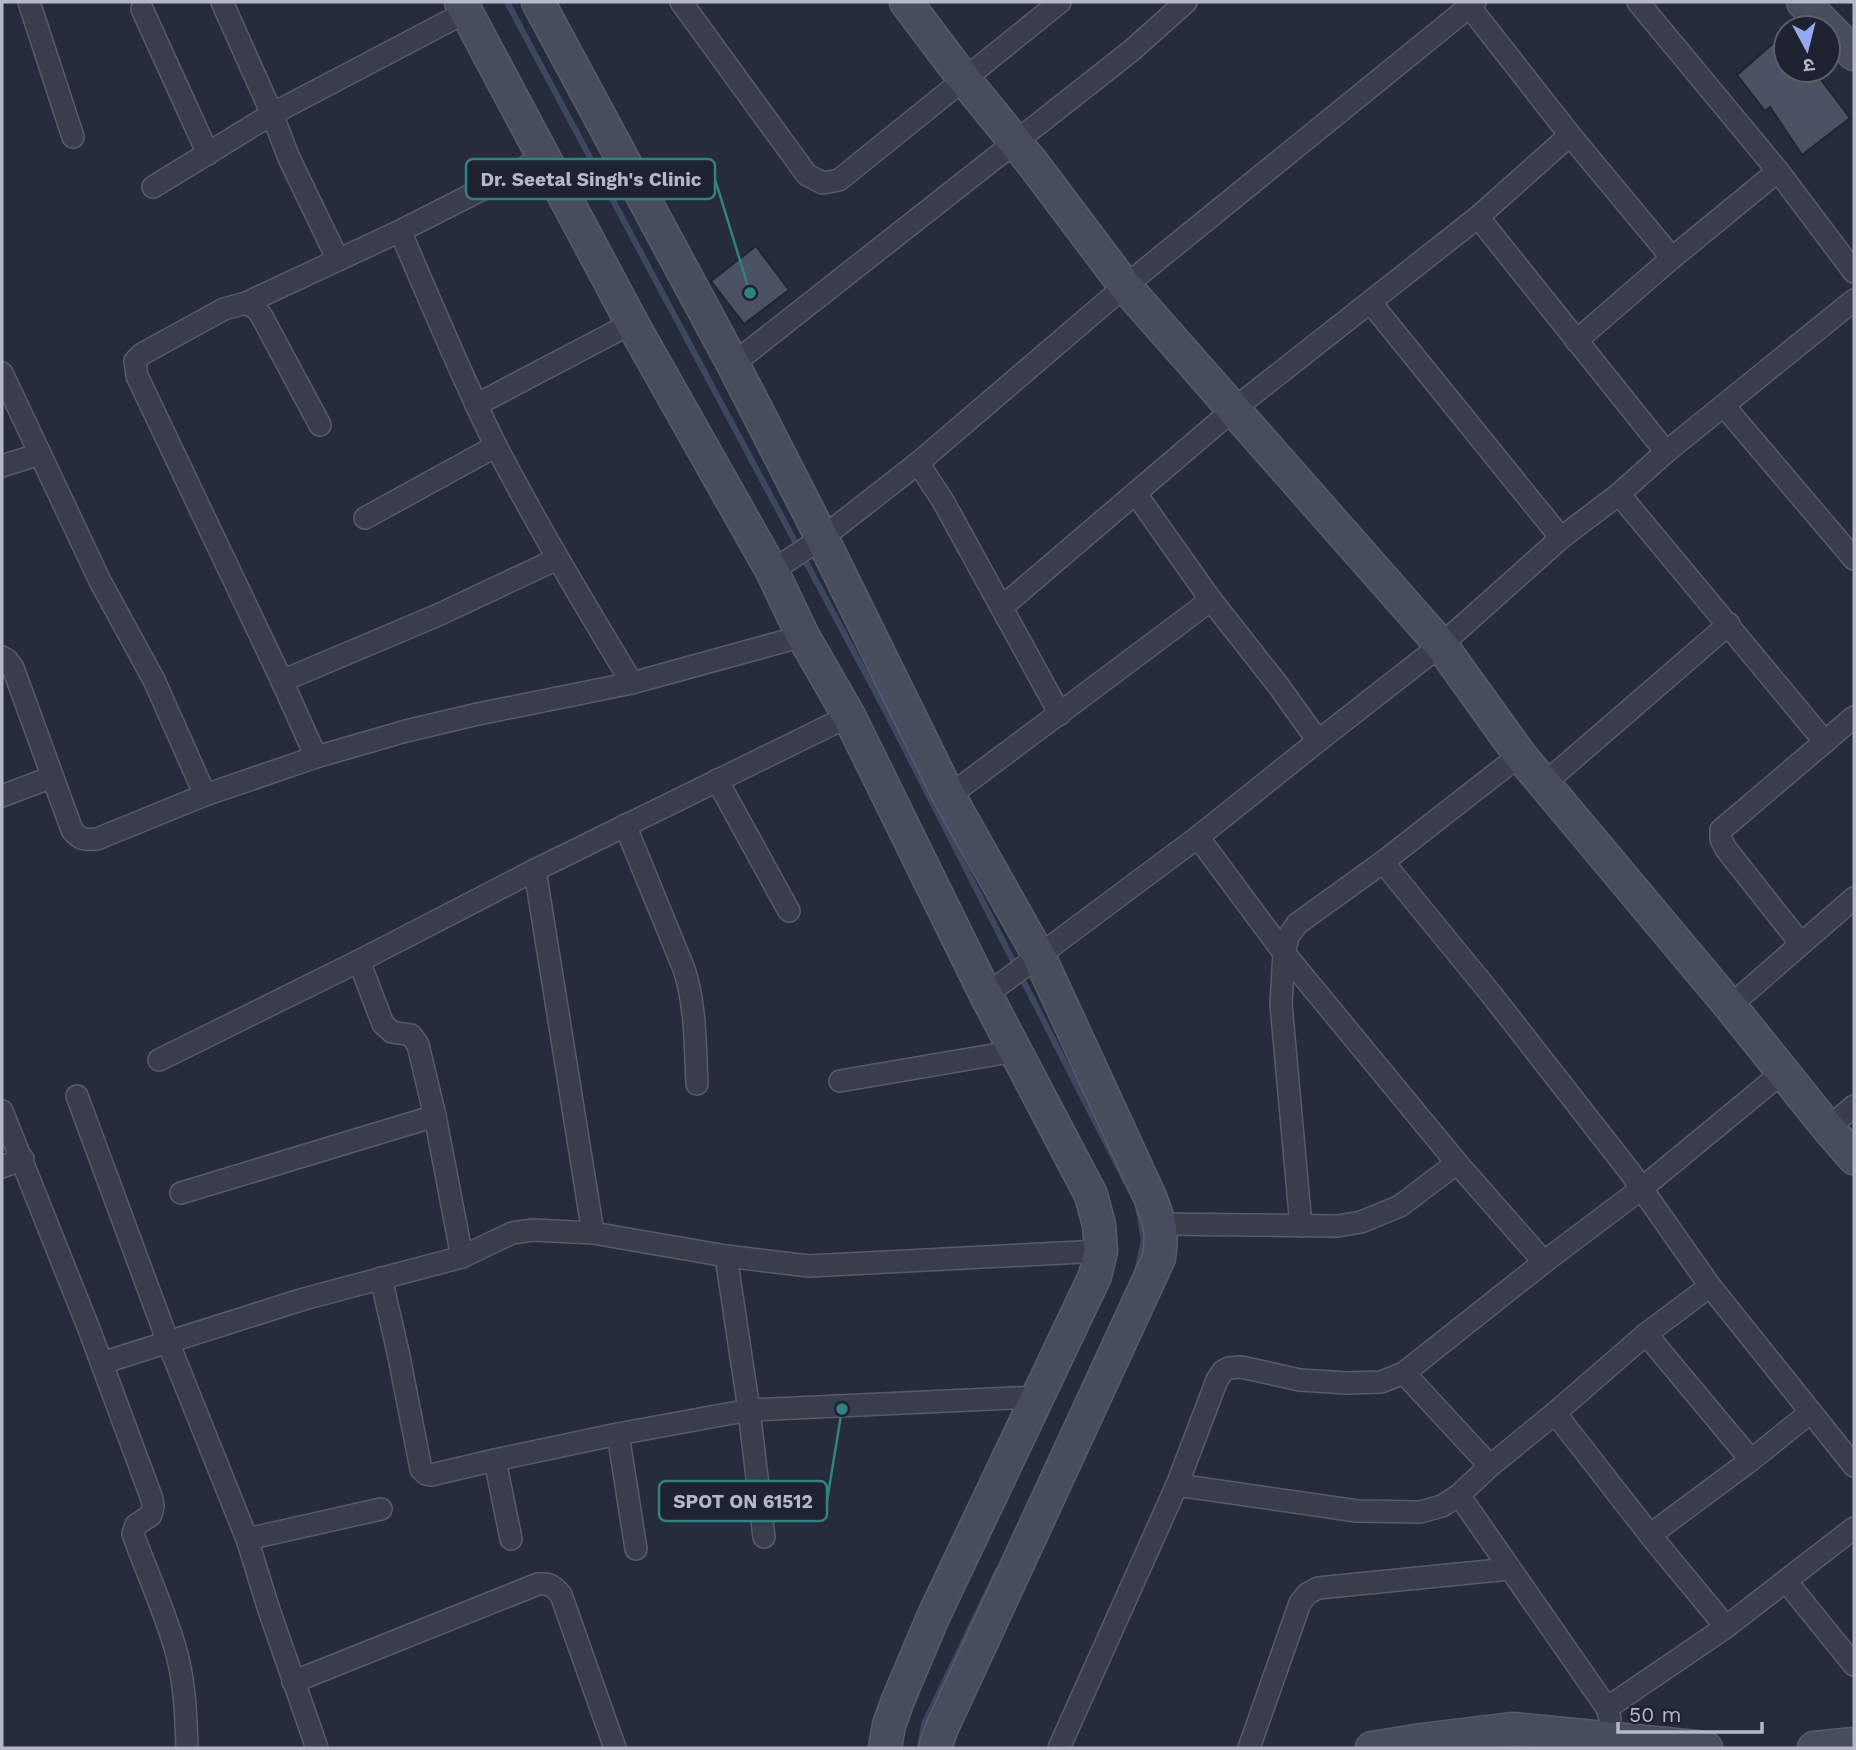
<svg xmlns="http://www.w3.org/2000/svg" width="1856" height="1750" font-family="'Work Sans','Noto Sans Devanagari',sans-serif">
  <rect width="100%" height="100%" fill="#262c3b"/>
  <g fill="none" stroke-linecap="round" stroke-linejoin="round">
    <!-- stream -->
    <g stroke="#3d4762" stroke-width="6">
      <path d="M507,2L885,710L1130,1190"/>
      <path d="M1136,1275L1144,1241L1138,1206"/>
      <path d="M920,1748L924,1724L998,1570"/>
    </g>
  </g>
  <!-- building -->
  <g fill="#4c5264" stroke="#212532" stroke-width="2">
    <path d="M1777,40L1786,50V70H1804L1814,81L1819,77L1850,118L1802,155L1770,107L1765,111L1737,75Z"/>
    <path d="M756,246L789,290L744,324L711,281Z"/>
  </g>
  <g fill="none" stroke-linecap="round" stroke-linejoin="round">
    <!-- street casing -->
    <g stroke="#585c69" stroke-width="24">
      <g id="street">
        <path d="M29,2L73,137"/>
        <path d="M222,2L272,114L289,158L338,260"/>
        <path d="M681,2L807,175L823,183L839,180L1060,2"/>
        <path d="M1638,2L1778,171L1854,272"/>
        <path d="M1469,6L1570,135L1672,258"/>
        <path d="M142,9L208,154"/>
        <path d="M153,187L272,114L466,12"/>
        <path d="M1478,217L1666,452"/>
        <path d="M400,231C431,302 461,376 496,446C538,527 585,605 632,683"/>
        <path d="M246,303L400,231L544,158"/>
        <path d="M1371,303L1561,538"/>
        <path d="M1576,341L1672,258L1778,171"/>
        <path d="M733,364L1131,51L1186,2"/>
        <path d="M2,373L100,581L154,680L205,795"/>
        <path d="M476,405L632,323"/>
        <path d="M1724,406L1854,559"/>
        <path d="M918,463L943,501L1060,714"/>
        <path d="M2,466L40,454"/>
        <path d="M1136,494L1211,600L1278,685L1318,741"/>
        <path d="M1619,494L1825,742"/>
        <path d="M365,518L496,446"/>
        <path d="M772,571L822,538L918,463L1125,286L1475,2"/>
        <path d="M1002,607L1234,409L1478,217L1570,135"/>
        <path d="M2,657L7,660L13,668L72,830C80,840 85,840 97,839L205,795L316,757L406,731L478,714L632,683L803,636"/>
        <path d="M282,681L438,615L557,559"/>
        <path d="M316,757L282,681L137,376L135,361L142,354L224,309L246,303L255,308L261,315L320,425"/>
        <path d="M717,780L789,911"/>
        <path d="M1545,783L1729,624"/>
        <path d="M2,796L52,777"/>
        <path d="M949,796L1211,600"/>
        <path d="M625,825L684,969C696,1006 695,1045 697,1084"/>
        <path d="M1198,837L1284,953L1457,1163L1544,1262"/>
        <path d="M1383,862L1491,994L1630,1172L1710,1286L1854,1466"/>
        <path d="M535,870L593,1233"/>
        <path d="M1801,944L1726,849L1721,839V830L1854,717"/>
        <path d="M359,961L383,1024L392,1032L411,1035L418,1045L435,1116L462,1257"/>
        <path d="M986,995L1198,837L1318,741L1441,645L1561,538L1619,494L1666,452L1854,300"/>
        <path d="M1730,1006L1854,898"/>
        <path d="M159,1060L359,961L535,870L849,716"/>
        <path d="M840,1081L1016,1051"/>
        <path d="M77,1096L168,1342L247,1539L269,1610L317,1748"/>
        <path d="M2,1111L89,1329L152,1499L153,1506L151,1515L136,1525L133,1534C147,1573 165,1611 176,1651C185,1683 186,1716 187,1748"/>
        <path d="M1828,1128L1854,1106"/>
        <path d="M2,1167L23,1159"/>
        <path d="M181,1193L435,1116"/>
        <path d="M1161,1224L1338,1226L1361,1222L1400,1206L1457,1163"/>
        <path d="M1301,1226L1281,1004L1284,953L1288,937L1297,924L1383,862L1520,755"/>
        <path d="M726,1256L749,1410L764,1537"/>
        <path d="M381,1278L398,1352L421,1469L426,1474L431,1475L495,1460"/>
        <path d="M1646,1334L1751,1460L1650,1535"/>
        <path d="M102,1363L304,1299L462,1257L512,1233L533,1230L593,1233L726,1256L809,1266L1101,1251"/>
        <path d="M1404,1373L1490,1466"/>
        <path d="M1555,1413L1650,1535L1726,1627"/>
        <path d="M618,1434L636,1549"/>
        <path d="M1751,1460L1811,1412"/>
        <path d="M1177,1485L1217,1380L1223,1371L1229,1368L1241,1367L1300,1380L1347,1383L1381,1382L1404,1373L1544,1262L1641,1189L1783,1072"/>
        <path d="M1459,1495L1607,1708L1610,1719"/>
        <path d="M247,1539L381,1509"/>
        <path d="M511,1539L495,1460L618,1434L749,1410L1037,1397"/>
        <path d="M1786,1581L1854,1665"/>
        <path d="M293,1682L538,1584C549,1583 554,1586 561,1595L615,1748"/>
        <path d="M1607,1708L1726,1627L1854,1528"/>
        <path d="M1059,1748L1177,1485L1357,1511L1420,1512L1442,1506L1459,1495L1490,1466L1555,1413L1646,1334L1710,1286"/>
        <path d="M1249,1748L1300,1603L1307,1594L1318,1588L1509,1569"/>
      </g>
    </g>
    <!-- secondary casing -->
    <g stroke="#585c69" stroke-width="35">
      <g id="secondary">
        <path d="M461,2L632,323L772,571L803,636L849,716L986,995L1091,1195L1099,1225L1101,1251L1095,1276L934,1615L898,1700L889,1725L885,1748"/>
        <path d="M538,2L733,364L822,538L949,796L1039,956L1150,1197C1160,1223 1163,1230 1159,1258L941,1730L935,1748"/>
        <path d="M906,2L964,79L1034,165L1125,286L1441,645L1520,755L1730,1006L1828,1128L1854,1158"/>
        <path d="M1803,2L1854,54"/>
        <path d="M1372,1748L1422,1740L1512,1729L1706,1748"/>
        <path d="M1814,1748L1854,1744"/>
      </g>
    </g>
    <!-- street -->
    <use href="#street" stroke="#3a3e4b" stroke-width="21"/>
    <!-- secondary -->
    <use href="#secondary" stroke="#484d5e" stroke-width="32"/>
  </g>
  <!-- callouts -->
  <path fill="none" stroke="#308380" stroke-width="2.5" d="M750 293L715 179M842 1409L827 1501"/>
  <g fill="#308380" stroke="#1f2330" stroke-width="2.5">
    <circle cx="750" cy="293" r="7"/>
    <circle cx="842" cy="1409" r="7"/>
  </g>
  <g fill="#1f2330" stroke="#308380" stroke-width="2.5">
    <rect x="466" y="159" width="249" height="40" rx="7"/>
    <rect x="659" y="1481" width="168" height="40" rx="7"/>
  </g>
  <g font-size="19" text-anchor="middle" font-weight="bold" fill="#b5b9c7">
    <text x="591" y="186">Dr. Seetal Singh's Clinic</text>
    <text x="743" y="1508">SPOT ON 61512</text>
  </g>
  <!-- border -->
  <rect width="1856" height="1750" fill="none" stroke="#b5b9c7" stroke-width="7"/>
  <!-- north arrow -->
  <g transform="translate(1807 49) rotate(173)"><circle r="33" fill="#1f2330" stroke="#5b5f6c" stroke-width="2"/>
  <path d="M0-5L12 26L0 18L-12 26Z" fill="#93a9ee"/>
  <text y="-10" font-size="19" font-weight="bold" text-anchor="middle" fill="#b5b9c7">उ</text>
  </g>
  <!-- scale -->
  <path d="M1618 1722v10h144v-10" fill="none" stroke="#b5b9c7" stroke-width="3.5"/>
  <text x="1629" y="1722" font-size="21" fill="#b5b9c7" stroke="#1f2330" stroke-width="5" paint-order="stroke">50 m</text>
</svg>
